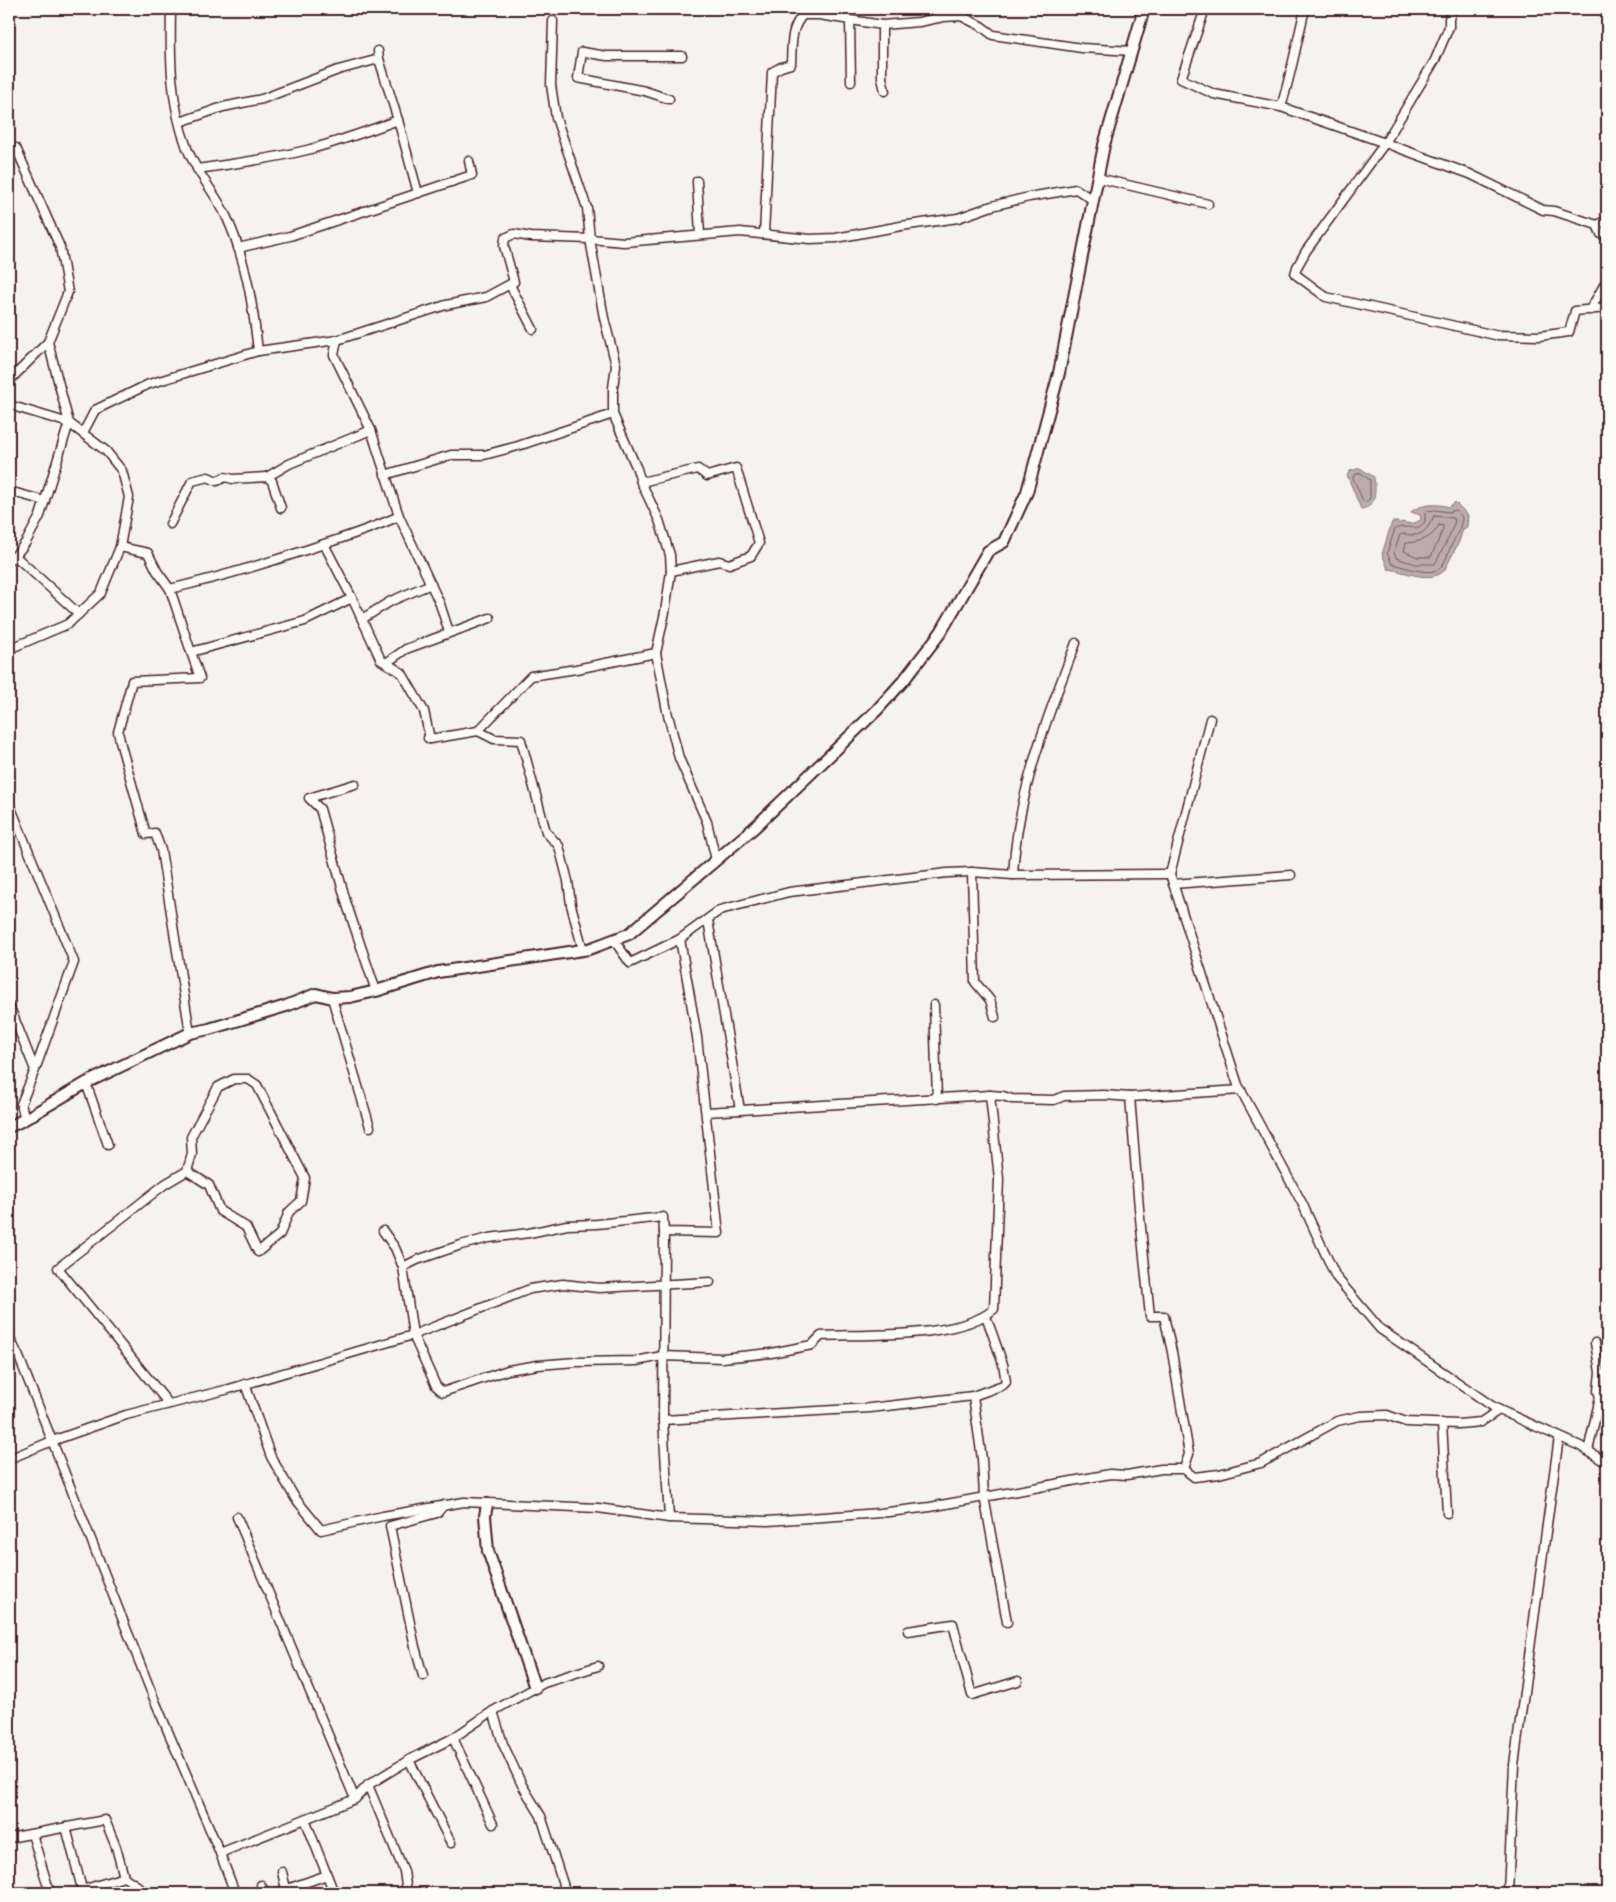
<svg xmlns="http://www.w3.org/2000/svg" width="1616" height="1902" font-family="'Gochi Hand',sans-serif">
  <rect width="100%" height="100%" fill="#f6f3ef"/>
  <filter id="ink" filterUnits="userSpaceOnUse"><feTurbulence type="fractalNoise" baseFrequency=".02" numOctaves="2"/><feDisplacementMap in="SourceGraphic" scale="10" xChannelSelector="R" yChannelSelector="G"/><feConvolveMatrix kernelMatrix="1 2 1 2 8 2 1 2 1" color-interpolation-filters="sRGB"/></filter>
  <g filter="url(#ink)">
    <!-- water -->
    <g fill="#bbabac" stroke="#8e7378">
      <path d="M1360,468L1374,477C1376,490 1377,507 1361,509L1347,475L1350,471Z"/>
      <path d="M1455,502L1468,515L1467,527L1463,529L1459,542L1444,571C1429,584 1405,571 1388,569L1382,554L1392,522H1397L1400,524L1401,522L1412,524L1421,520L1420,515L1411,512C1419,504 1439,503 1449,507Z"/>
    </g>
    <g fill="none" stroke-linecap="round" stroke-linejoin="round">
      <!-- shore -->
      <g stroke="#77575f" stroke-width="1">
        <path d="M1361,473L1370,480V498L1366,502L1363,501L1353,478L1355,475Z"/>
        <path d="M1435,510L1449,512L1456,510L1462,517C1462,526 1455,538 1451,546C1448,553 1446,561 1441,567C1432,578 1403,566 1392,564L1387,553L1395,529C1398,528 1401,527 1404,527C1414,527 1416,531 1425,522V512Z"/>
        <path d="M1434,516L1453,518L1455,521L1449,537L1435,564H1416L1396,558L1394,552L1400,535C1405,533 1407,535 1413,535C1426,535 1429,525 1434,516Z"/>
        <path d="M1439,525L1443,526V530L1431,557H1417L1404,551L1406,543C1420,542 1432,539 1439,525Z"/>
      </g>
      <!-- minor casing -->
      <g stroke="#4a1f2b" stroke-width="11">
        <g id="minor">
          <path d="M171,9C170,56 170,104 187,148C196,173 216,193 227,218C246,260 253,305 258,351"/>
          <path d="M1205,9L1181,79L1214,94L1281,107L1385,143L1470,174L1543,210L1554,211L1597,225L1601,234L1607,237"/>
          <path d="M1452,9L1449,19V27L1435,60L1385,143L1306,251L1297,267L1295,274L1326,297L1495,335L1539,336L1569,332L1575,311L1607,308"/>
          <path d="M850,20L851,82"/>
          <path d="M553,21L551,85L556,118L587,208L590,239L604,318L616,365L613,388V414L637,469L641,482L659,520L670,555L671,571L665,612L656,653L667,711L679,758L707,822L716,860"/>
          <path d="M882,25V78L885,91"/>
          <path d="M378,51L379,59L398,120L418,193"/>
          <path d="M669,99L645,91L578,78L582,52L607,56H682"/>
          <path d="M1281,107C1291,75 1297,41 1305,9"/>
          <path d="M180,122L223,107L262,99L338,70L379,59"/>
          <path d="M197,169C234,164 271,159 307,150C338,142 368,131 398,120"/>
          <path d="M1098,178L1208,204"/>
          <path d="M697,181L700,235"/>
          <path d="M1597,225L1603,222L1607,221"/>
          <path d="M764,234L772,72L781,67L791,64C792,46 790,28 803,15H819L882,25L919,22L943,17L961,16L981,26L993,35L1082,48L1132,51"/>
          <path d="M238,248L290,236L472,175L469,161"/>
          <path d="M510,285L533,329"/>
          <path d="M1590,310L1607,280"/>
          <path d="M337,340L334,355L371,430L399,516L440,604L449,632"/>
          <path d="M9,381L48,342"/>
          <path d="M9,405L69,423L106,451L122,471L129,497L120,547L101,593L68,624L9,649"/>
          <path d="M83,433L95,410L149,384L258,351L337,340L446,305L486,297L514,282L504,246L505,238L514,234L531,237L590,239L624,242L740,232L810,239L836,238L901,226L958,218L992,206L1029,197L1076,189L1093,200"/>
          <path d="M385,475L451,455H484L518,446L613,414"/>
          <path d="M267,477L289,464L371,430"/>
          <path d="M641,482L698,469L707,476L736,468L759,543L751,556L729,564L719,561L671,571"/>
          <path d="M9,491L45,501"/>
          <path d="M399,516C374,528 348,536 321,545C271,562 221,577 170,589L191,652L305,621L352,598L381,660L402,673L424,711L430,739"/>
          <path d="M170,524L192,481L208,477L217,481L225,477L233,479L267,477L272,481L281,508"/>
          <path d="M324,544L352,598"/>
          <path d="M120,547L148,553L157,571L170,589"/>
          <path d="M15,556L79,614"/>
          <path d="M9,560L15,556L26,542L40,516L69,423L48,342L68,292L60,247L16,148"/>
          <path d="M362,619L391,601L431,584"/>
          <path d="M386,663L406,649L490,618"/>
          <path d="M1210,719L1170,874L1238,1085L1302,1203L1336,1277L1380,1329L1495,1408L1580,1446L1607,1463"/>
          <path d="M478,731L531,676L576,669L656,653"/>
          <path d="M428,738L430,739L478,731L494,739L521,740L546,832L559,846L568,881L571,905L583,950"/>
          <path d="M355,784L309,798L320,809L347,905L376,991"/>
          <path d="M9,803L74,962L35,1070"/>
          <path d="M972,872L975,982L990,1000L995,1017"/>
          <path d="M1013,875C1017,794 1047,717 1076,643"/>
          <path d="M1173,884L1291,875"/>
          <path d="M708,920L740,1110"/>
          <path d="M680,939L697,1037L719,1233L664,1232L663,1217L597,1224L567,1225L529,1233L489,1238L461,1245L417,1260L403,1267L413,1335L436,1386L443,1392L508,1370L538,1365L576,1362L636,1361L662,1356L722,1358L771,1353L812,1345L821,1336C866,1334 960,1339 994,1309L999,1179L990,1095"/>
          <path d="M614,940L630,963L680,939L720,910L789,892L947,873L972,872L1013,875L1170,874"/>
          <path d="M332,998L370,1127"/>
          <path d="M9,1005L35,1070L21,1104L25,1119"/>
          <path d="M934,1005L937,1099"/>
          <path d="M190,1033L161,850L155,833L146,834L122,749L118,732L132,681L200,678L191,652"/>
          <path d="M86,1083L108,1145"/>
          <path d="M706,1112L990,1095L1003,1096L1012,1099L1054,1100L1064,1096L1104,1095L1130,1097"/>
          <path d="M383,1231L395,1248L403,1267"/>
          <path d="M664,1232L663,1420L669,1518"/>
          <path d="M9,1336L19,1357L152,1694L220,1853L235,1893"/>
          <path d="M245,1384L271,1457L295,1498L321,1530L383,1516L464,1502L598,1508L669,1518L768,1521L823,1517L880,1513L930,1507L1110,1474L1127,1475L1161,1469H1184L1189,1454L1172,1352L1164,1316H1150L1139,1208L1130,1097L1241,1090"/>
          <path d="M973,1396L1003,1385L1006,1382L1003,1364L986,1316"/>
          <path d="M169,1404L58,1268L165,1184L187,1171L209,1185L220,1211L246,1227L258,1252L280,1234L289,1212L301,1201L305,1178L257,1085L248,1079H234L218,1087L191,1137L192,1154L187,1171"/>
          <path d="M663,1420L870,1408L973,1396L982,1459L984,1496L1007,1622"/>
          <path d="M1442,1423L1447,1513"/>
          <path d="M1588,1451L1600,1397L1598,1391L1600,1372L1595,1343"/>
          <path d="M9,1459L52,1441L126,1415L229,1389L413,1335L530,1289L563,1284L599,1288L710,1282"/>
          <path d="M1184,1469L1194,1477L1219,1474L1261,1463L1337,1421L1360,1416L1387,1415L1406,1422L1458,1424L1481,1422L1499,1410"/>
          <path d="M237,1517L355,1799"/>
          <path d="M908,1631L953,1624L972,1695L1018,1681"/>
          <path d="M423,1676L415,1647L390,1526L437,1513L444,1505"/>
          <path d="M493,1711L503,1744L522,1785L541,1816L566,1893"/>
          <path d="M453,1738L493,1824"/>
          <path d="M409,1760L451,1843"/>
          <path d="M368,1785L404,1871L407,1893"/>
          <path d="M305,1819L334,1893"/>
          <path d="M66,1827L83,1893"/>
          <path d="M32,1834L50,1893"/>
          <path d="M9,1838L105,1820L116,1847L124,1877L139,1887L143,1893"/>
          <path d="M220,1853L355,1799L368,1785L409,1760L453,1738L493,1711L544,1683L598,1666"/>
          <path d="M282,1872L287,1893"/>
          <path d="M261,1885L265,1893"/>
          <path d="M82,1890L124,1877"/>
          <path d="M276,1893L327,1875"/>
          <path d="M1508,1893L1514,1765L1559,1437"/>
        </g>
      </g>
      <!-- tertiary casing -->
      <g stroke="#4a1f2b" stroke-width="14">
        <g id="tertiary">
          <path d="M9,1127L25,1119L86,1083L190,1033L209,1029L286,1006L316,994L332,998L350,997L376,991L438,972L589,949L629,934L755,827L877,710L904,680L941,632L988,551L1004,542L1027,492L1059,373L1104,145L1144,9"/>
          <path d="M487,1504L485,1516L488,1551L535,1688"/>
        </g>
      </g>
      <!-- minor -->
      <use href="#minor" stroke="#fdfcf7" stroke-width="8"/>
      <!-- tertiary -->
      <use href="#tertiary" stroke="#fdfcf7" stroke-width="10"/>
    </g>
  </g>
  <!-- margin -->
  <rect width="1616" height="1902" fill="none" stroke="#fdfcf7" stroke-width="30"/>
  <rect x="15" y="15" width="1586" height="1872" fill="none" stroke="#4a1f2b" stroke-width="2" filter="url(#ink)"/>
</svg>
